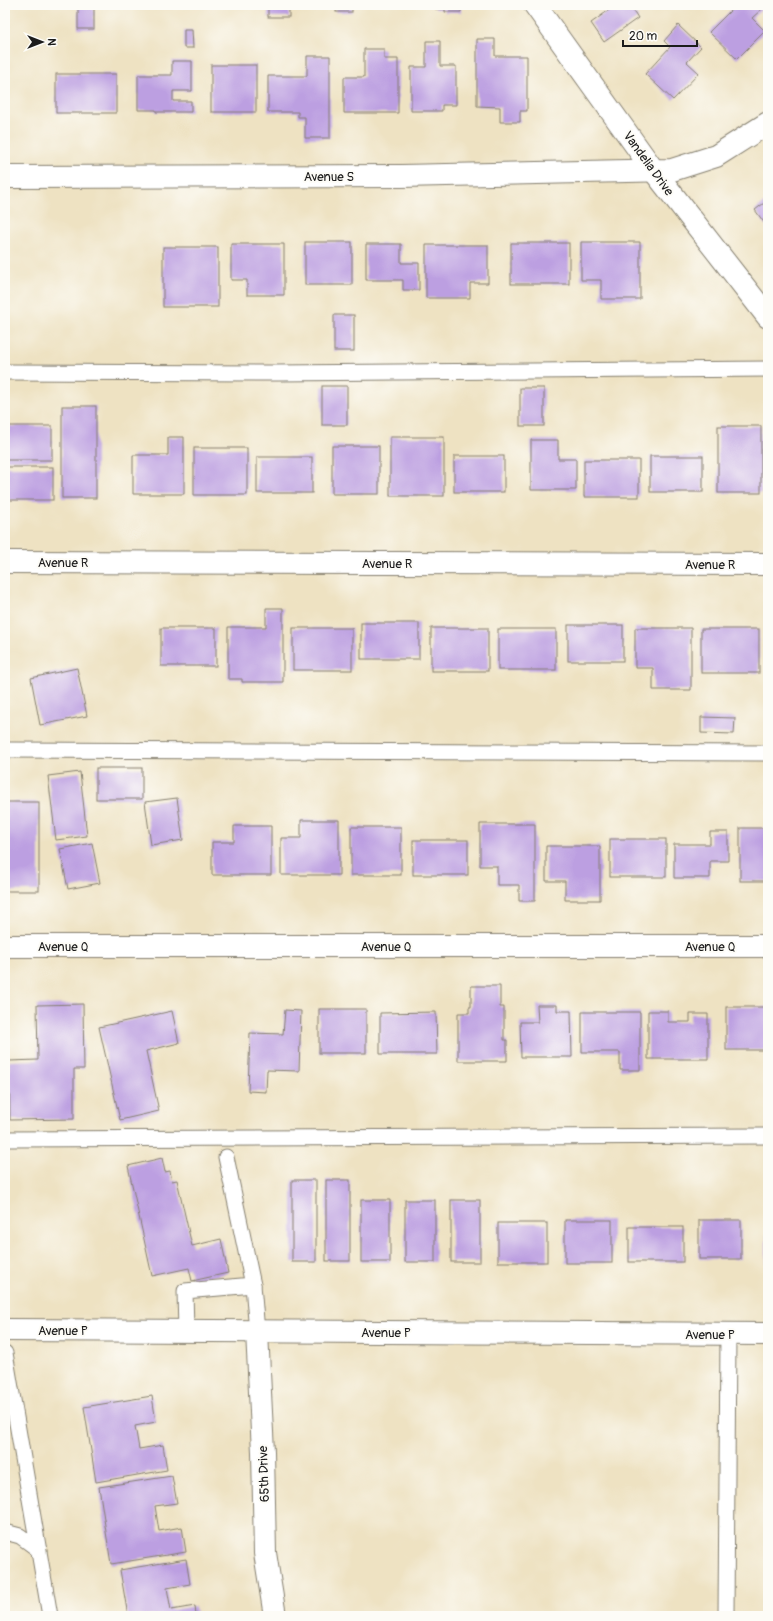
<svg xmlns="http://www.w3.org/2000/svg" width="773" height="1621" font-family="Pangolin,sans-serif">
  <rect width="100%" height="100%" fill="#fdfcf7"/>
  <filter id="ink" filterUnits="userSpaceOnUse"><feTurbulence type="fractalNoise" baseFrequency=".025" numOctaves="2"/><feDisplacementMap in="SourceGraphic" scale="8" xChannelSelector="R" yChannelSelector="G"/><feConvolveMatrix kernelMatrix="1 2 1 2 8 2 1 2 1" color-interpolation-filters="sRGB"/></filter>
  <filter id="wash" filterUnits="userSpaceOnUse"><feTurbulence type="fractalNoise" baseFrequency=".012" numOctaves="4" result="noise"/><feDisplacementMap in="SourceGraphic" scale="16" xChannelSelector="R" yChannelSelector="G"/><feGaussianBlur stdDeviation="0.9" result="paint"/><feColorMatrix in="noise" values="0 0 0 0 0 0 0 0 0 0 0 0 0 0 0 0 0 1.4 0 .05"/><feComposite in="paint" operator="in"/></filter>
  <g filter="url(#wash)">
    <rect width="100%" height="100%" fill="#eee2c2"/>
    <g id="blocks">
      <!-- building -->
      <g fill="#bc9fe1">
        <rect x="78" y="5" width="16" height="24"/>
        <rect x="268" y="5" width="21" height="12"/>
        <rect x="336" y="5" width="16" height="7"/>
        <path d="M435,5H461V12H445V9H435Z"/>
        <path d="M616,5H630L638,18L604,42L591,23Z"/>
        <path d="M736,5H758L762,9L752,18L765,31L737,59L709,32Z"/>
        <path d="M678,25L701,47L687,62L699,73L673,100L645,74L670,47L664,41Z"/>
        <path d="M184,30H192L193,48H184Z"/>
        <path d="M477,39H495V56H527V111H520V122H500V107L477,106Z"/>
        <path d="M426,41H440V66H456V105H442V111H411V67H426Z"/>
        <path d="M364,49H384V59H398V113H344V77H364Z"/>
        <path d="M307,56H330V138H305V117H298V112H268V76H307Z"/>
        <path d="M172,61H192V91H173V101H191V112H156V110H138V75H172Z"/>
        <rect x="211" y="65" width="45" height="47"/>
        <rect x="56" y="74" width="60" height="39"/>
        <path d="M768,200V228L755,210Z"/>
        <rect x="305" y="242" width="47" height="43"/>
        <path d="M581,242H640V299H601V280H581Z"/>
        <rect x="511" y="243" width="58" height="41"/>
        <path d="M231,244H284V295H247V280H231Z"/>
        <path d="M366,244H401V263H419V290H403V280H366Z"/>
        <path d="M426,245H488V283H470V298H426Z"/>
        <rect x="163" y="247" width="55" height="60"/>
        <rect x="334" y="315" width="20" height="36"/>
        <rect x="322" y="386" width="25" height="39"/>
        <rect x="520" y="388" width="24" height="38"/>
        <rect x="62" y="406" width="34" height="92"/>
        <rect x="5" y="426" width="47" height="34"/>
        <rect x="718" y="426" width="43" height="67"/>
        <path d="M168,437H184V494H133V455H168Z"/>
        <rect x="390" y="437" width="54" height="59"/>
        <path d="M531,440H558V459H576V490H531Z"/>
        <rect x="332" y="446" width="47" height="48"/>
        <rect x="194" y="448" width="53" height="47"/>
        <rect x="454" y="456" width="50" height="36"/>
        <rect x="650" y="456" width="53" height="36"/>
        <rect x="257" y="457" width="55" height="36"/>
        <rect x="584" y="460" width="55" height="37"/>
        <rect x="5" y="467" width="48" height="33"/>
        <path d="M266,608H283V682H242V679H228V627H266Z"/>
        <rect x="766" y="622" width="2" height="38"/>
        <rect x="361" y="623" width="58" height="36"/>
        <rect x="568" y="625" width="55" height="36"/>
        <rect x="161" y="628" width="55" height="38"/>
        <rect x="293" y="628" width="59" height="42"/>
        <rect x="431" y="628" width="57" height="43"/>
        <path d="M635,628H691V690H653V668H635Z"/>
        <rect x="498" y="629" width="58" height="41"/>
        <rect x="701" y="629" width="58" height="44"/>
        <path d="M77,668L87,716L40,725L31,678Z"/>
        <path d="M701,717L735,718L734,734L701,733Z"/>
        <rect x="96" y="768" width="46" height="31"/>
        <path d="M80,772L87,836L56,840L48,776Z"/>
        <path d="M177,798L183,840L151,845L145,802Z"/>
        <rect x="5" y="802" width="34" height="89"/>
        <path d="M301,820H339V875H281V838H301Z"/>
        <path d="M480,824H535V901H519V885H497V866H480Z"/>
        <path d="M234,826H271V875H212V842H234Z"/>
        <rect x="351" y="827" width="50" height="48"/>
        <rect x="740" y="828" width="28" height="53"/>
        <path d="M710,832H728V861H710V878H674V844H710Z"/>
        <rect x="610" y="839" width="56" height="38"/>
        <rect x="413" y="840" width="55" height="35"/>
        <path d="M92,843L100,883L68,889L60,849Z"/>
        <path d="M546,846H600V900H565V881H546Z"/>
        <path d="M471,986H500V1007H504V1040H507V1061H458V1013H469V1007H471Z"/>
        <path d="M83,1004L84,1069H74V1119L10,1120L9,1061L38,1060L37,1005Z"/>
        <path d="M537,1005H557V1011H571L572,1057H521L520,1022H538Z"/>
        <rect x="726" y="1007" width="42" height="43"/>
        <rect x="319" y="1009" width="47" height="44"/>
        <path d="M285,1010L301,1011L299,1071L267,1070L266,1092L248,1091L250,1033L283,1034Z"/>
        <path d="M172,1011L179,1043L146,1051L159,1111L120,1120L99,1027Z"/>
        <path d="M648,1011H668V1022H690V1014H708V1059H648Z"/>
        <path d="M436,1012L437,1054H380V1013Z"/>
        <path d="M582,1012H640V1070H620V1052H582Z"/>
        <path d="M162,1158L165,1172L170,1171L172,1181L177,1180L192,1246L221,1239L228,1273L192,1281L189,1268L152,1276L128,1166Z"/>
        <rect x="292" y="1180" width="24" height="82"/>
        <rect x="326" y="1180" width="24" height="81"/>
        <rect x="361" y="1200" width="29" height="62"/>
        <rect x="405" y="1200" width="30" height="62"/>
        <rect x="451" y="1200" width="29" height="62"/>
        <rect x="565" y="1220" width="47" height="43"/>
        <rect x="699" y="1220" width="42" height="39"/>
        <rect x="498" y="1223" width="49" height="39"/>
        <rect x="629" y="1227" width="54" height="35"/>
        <rect x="766" y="1230" width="2" height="36"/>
        <path d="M152,1396L156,1422L135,1426L139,1449L163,1445L167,1470L96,1482L84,1407Z"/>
        <path d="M172,1476L177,1503L155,1506L159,1531L182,1527L186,1552L111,1564L99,1487Z"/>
        <path d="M186,1559L190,1584L167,1588L171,1610L195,1606L196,1616H128L120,1570Z"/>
      </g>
    </g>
  </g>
  <g filter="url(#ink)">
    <use href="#blocks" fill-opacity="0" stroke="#857f6f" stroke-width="1"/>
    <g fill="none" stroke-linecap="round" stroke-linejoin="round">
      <!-- service casing -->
      <g stroke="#857f6f" stroke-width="17">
        <g id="service">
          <path d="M5,372L278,373L768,369"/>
          <path d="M5,750L768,753"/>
          <path d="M5,1139L768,1136"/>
          <path d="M226,1157L253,1285L257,1332"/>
          <path d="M186,1331L185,1291L253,1285"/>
          <path d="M5,1353L50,1616"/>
          <path d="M5,1532L20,1536L39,1550"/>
          <path d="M726,1616L728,1334"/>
        </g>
      </g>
      <!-- minor casing -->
      <g stroke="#857f6f" stroke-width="24">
        <g id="minor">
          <path d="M535,5L654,171L768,317"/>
          <path d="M5,177L401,176L672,170L716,156L768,123"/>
          <path d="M5,562L768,564"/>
          <path d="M5,946H768"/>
          <path d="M257,1332L263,1452L265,1553L275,1616"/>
        </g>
      </g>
      <!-- tertiary casing -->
      <g stroke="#857f6f" stroke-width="24">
        <path id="tertiary" d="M5,1330L768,1334"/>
      </g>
      <!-- service -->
      <use href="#service" stroke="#fff" stroke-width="15"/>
      <!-- minor -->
      <use href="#minor" stroke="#fff" stroke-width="22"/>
      <!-- tertiary -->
      <use href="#tertiary" stroke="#fff" stroke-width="22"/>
    </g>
  </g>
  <g text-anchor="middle" stroke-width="4" stroke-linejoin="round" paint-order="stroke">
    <!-- street labels -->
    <g font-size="13" fill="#1c1c1c" stroke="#fdfcf7">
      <text transform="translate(649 163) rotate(54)" y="5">Vandelia Drive</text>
      <text x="329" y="181">Avenue S</text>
      <text x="63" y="567">Avenue R</text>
      <text x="387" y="568">Avenue R</text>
      <text x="710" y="569">Avenue R</text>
      <text x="63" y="951">Avenue Q</text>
      <text x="386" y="951">Avenue Q</text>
      <text x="710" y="951">Avenue Q</text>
      <text x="63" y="1335">Avenue P</text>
      <text x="386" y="1337">Avenue P</text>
      <text x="710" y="1339">Avenue P</text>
      <text transform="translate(263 1474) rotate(-92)" y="5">65th Drive</text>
    </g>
  </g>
  <!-- margin -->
  <rect width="773" height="1621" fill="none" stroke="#fdfcf7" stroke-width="20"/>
  <!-- north arrow -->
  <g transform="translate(42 42) rotate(90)" stroke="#fdfcf7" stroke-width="3" paint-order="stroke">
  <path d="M0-3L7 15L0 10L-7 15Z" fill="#1c1c1c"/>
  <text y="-6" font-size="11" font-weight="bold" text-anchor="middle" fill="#1c1c1c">N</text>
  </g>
  <!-- scale -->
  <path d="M623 40v6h74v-6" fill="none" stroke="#1c1c1c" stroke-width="2"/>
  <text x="629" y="40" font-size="12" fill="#1c1c1c" stroke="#fdfcf7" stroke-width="3" paint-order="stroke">20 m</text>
</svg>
